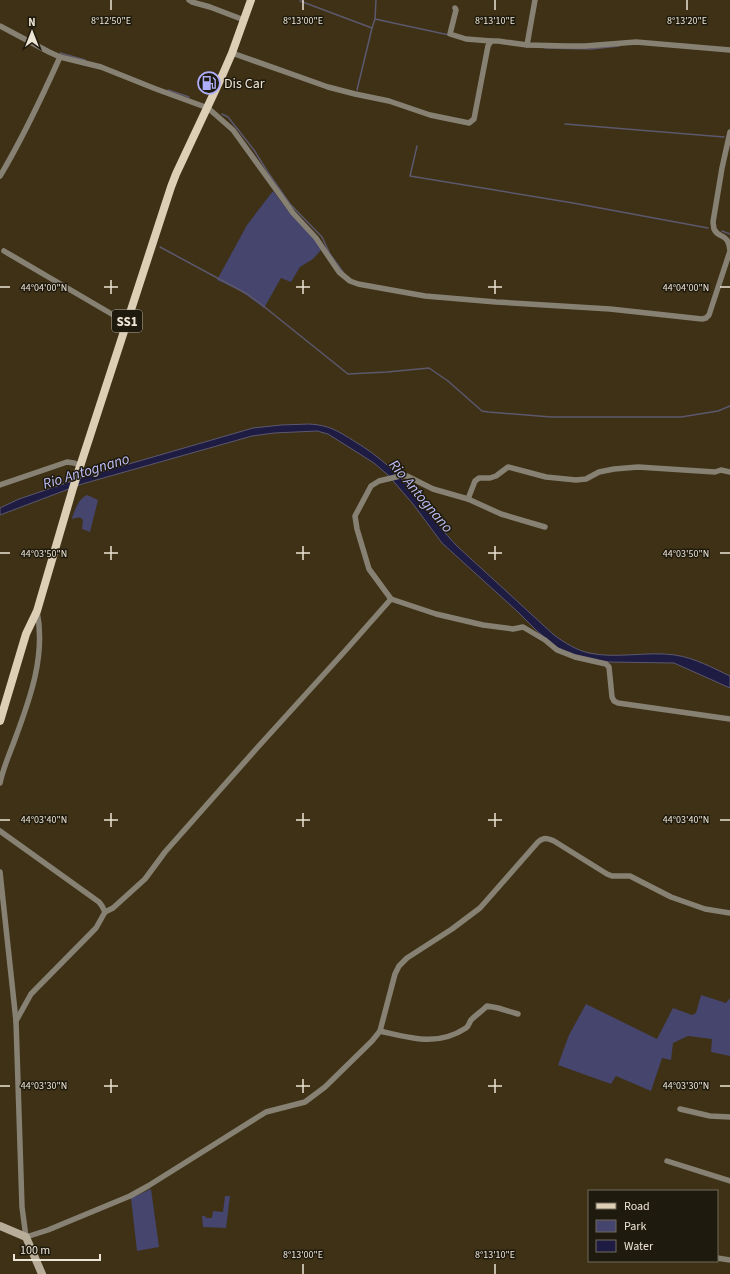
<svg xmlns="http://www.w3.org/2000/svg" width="730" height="1274" font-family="'Source Sans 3',sans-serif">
  <rect width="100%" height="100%" fill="#3e3116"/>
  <!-- green -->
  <g fill="#45456d">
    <path d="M273,191L290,213L314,239L321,250L313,259L300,267L291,282L281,278L264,308L241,291L217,280L247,225Z"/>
    <path d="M87,495L98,500L90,532L82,529L83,520C79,516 77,518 72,519V518C75,510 78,499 87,495Z"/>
    <path d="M701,995L726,1003L730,998V1056L711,1052L712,1039L688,1036L673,1043L671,1060L662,1058L651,1091L616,1076L611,1084L558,1065L569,1035L586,1004L657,1039L673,1008L692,1015L696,1013Z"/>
    <path d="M151,1189L159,1247L137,1251L131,1198Z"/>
    <path d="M225,1196H230L226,1228L203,1227L202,1216H205L206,1218H212L213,1211L223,1212Z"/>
  </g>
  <!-- water -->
  <path fill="#1f1c43" stroke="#5c586e" d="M309,424C329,425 338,431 354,441C379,456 402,476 419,500C432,516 443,532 458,547L554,635C565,643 576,650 589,653C617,659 647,651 675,655C695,658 713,668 730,676V688L674,663L609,662L576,657L564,651L553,645L536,630L518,612L442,543L413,504L388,475L374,463L328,434L317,431L274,433L252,436L82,484L0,515V508L19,499L84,477L253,428L281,425Z"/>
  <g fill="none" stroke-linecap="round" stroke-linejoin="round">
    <!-- stream -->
    <g stroke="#5c586e" stroke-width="1.5">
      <path d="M376,0L375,19L449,35"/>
      <path d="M300,1L372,28L375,19"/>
      <path d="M545,48L591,49L619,46"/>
      <path d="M60,53L85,60"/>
      <path d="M168,90L189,97"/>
      <path d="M357,90L372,28"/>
      <path d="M222,114L228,117L254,150L267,171L290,204L322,237L330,254L343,272"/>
      <path d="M565,124L724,137"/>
      <path d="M417,146L410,176L573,203L708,228"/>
      <path d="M722,231L730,234"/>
      <path d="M160,247L247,294L262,305L348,374L387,372L429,368L448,381L482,411L488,412L551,417H681L718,411L730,406"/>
    </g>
    <!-- street -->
    <g stroke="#878174" stroke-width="5.5">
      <path d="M189,0L192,2L210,7L244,20"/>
      <path d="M0,26L49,52L60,57L101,67L156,89L208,108L233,130L293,213L316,238L339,272L350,281L358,284L425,296L496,302L610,309L702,319L706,318L709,315L730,251C728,231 719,240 714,229C714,229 713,222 713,222L722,168L730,132"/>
      <path d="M491,41H498L527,45L567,46H585L636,42L730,50"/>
      <path d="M527,45L535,0"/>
      <path d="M232,53L328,87L355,94L389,101L430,115L469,123L474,119L488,46L491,41L466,39L450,34L456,10L455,8"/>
      <path d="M0,176C23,138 42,97 60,57"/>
      <path d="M4,251L127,323"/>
      <path d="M0,485L67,462L74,463L81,466"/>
      <path d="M468,499L475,481L479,478H490L496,476L508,467L546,477L576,480L586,479L599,472L614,469L638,467L715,472L721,470L730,472"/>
      <path d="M545,527L501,514L468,499L433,489L407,476H400L379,481L371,486L355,516L357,529L369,569L391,599L436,614L483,625L513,629L523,627L545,640L557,650L575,657L606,664L609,667L612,697L614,701L618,703L730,719"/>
      <path d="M0,783C3,768 10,753 15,739C30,699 46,655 37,611"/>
      <path d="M0,831L99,902L102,906L105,912"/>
      <path d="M0,872L16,1021L22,1207L26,1237L48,1230L130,1196L148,1186L266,1112L305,1102L325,1087L372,1041L380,1031L395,974L399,966L407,958L452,929L480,908L538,842C544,837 547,838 554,841L607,874L612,876H630L671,897L705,909L730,913"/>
      <path d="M16,1021L31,994L96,928L105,912L113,908L145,879L165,852L257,748L345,651L391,599"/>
      <path d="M380,1031C411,1038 437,1047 466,1028C469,1026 469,1023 471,1020C476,1015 482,1011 487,1006L498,1008L518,1014"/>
      <path d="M680,1109L710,1116L730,1117"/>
      <path d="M667,1161L730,1181"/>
      <path d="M717,1258L730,1260"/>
    </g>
    <!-- secondary -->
    <path stroke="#b7ad99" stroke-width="8" d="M0,1226L26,1237L42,1274"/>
    <!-- primary -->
    <path stroke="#ddcfb5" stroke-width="8" d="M0,721L26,634L37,611L73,488L171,187L176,174L222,76L232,53L251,0"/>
  </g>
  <!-- ticks -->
  <path fill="none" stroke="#ece4d4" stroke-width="1.5" d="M111,0V10M303,0V10M495,0V10M687,0V10M111,280V294M303,280V294M495,280V294M0,287H10M104,287H118M296,287H310M488,287H502M720,287H730M111,546V560M303,546V560M495,546V560M0,553H10M104,553H118M296,553H310M488,553H502M720,553H730M111,813V827M303,813V827M495,813V827M0,820H10M104,820H118M296,820H310M488,820H502M720,820H730M111,1079V1093M303,1079V1093M495,1079V1093M0,1086H10M104,1086H118M296,1086H310M488,1086H502M720,1086H730M303,1264V1274M495,1264V1274"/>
  <!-- icons -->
  <defs>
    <g id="fuel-ring" transform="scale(1.15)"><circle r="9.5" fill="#1f1a0e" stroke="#aeaefa" stroke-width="1.5"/><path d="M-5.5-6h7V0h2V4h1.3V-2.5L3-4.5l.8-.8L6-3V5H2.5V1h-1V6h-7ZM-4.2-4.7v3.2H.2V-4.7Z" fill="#aeaefa"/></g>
  </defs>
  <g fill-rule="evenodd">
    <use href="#fuel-ring" x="209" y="83"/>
  </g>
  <g text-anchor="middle" stroke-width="3" stroke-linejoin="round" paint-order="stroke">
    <!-- shield labels -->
    <rect fill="#1f1a0e" stroke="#aea799" stroke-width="1" x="112" y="310" width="30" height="22" rx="3"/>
    <g font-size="13" font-weight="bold" fill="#ece4d4">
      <text x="127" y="326">SS1</text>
    </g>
    <!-- poi labels -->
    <g font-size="14" fill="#ece4d4" stroke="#1f1a0e" text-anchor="start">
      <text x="224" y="88">Dis Car</text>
    </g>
    <!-- water labels -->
    <g font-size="15" font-style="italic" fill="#bdbef8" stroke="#1f1a0e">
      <text transform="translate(86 471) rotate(-17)" y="5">Rio Antognano</text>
      <text transform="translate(421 496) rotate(50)" y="5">Rio Antognano</text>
    </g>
  </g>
  <g font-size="10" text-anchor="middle" fill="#ece4d4" stroke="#1f1a0e" stroke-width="3" stroke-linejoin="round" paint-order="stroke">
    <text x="111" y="24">8°12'50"E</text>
    <text x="303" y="24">8°13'00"E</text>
    <text x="495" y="24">8°13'10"E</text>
    <text x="687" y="24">8°13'20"E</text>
    <text x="44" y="291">44°04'00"N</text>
    <text x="686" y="291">44°04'00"N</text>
    <text x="44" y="557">44°03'50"N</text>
    <text x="686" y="557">44°03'50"N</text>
    <text x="44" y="823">44°03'40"N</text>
    <text x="686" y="823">44°03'40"N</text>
    <text x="44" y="1089">44°03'30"N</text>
    <text x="686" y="1089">44°03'30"N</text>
    <text x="303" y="1258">8°13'00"E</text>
    <text x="495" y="1258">8°13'10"E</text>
  </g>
  <!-- legend -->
  <rect x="588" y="1190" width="130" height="72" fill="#1f1a0e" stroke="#716b5d"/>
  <rect x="596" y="1203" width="20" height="6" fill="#ddcfb5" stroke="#716b5d"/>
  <text x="624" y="1210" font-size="12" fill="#ece4d4">Road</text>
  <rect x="596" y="1220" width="20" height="12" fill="#45456d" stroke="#716b5d"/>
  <text x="624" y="1230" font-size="12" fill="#ece4d4">Park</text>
  <rect x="596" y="1240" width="20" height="12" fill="#1f1c43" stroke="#716b5d"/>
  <text x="624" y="1250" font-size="12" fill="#ece4d4">Water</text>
  <!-- north arrow -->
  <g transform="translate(32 32)" stroke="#1f1a0e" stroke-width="3" paint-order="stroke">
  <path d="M0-3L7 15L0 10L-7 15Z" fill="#ece4d4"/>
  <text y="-6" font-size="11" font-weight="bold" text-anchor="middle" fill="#ece4d4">N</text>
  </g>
  <!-- scale -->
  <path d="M14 1254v6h86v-6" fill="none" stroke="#ece4d4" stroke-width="2"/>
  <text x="20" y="1254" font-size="12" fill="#ece4d4" stroke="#1f1a0e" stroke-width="3" paint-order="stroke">100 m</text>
</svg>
